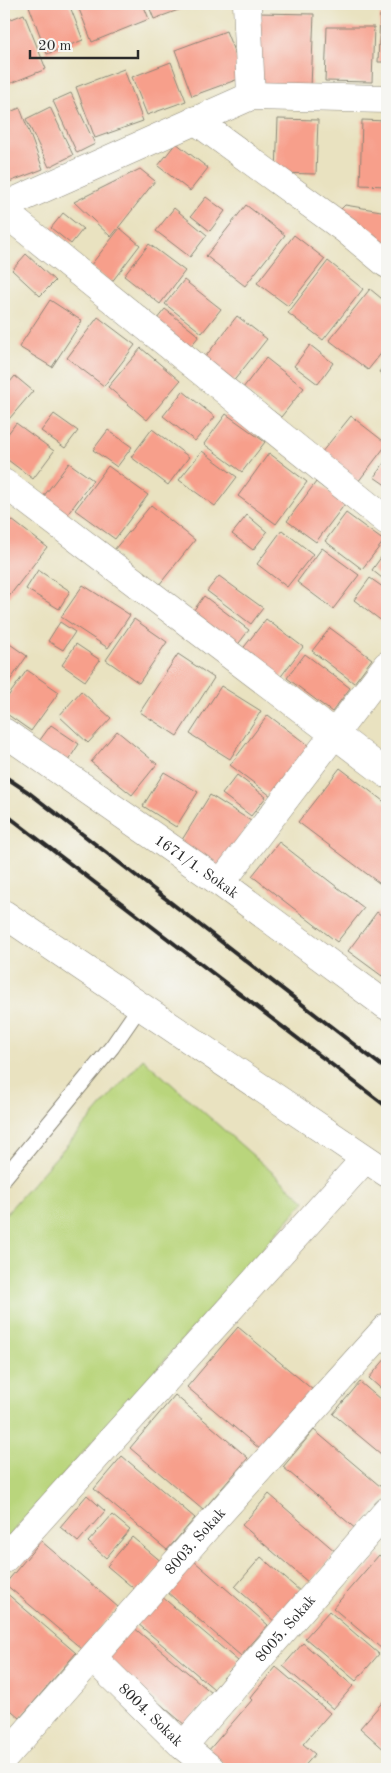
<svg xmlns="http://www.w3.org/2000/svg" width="391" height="1773" font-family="'Old Standard TT',serif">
  <rect width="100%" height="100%" fill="#f6f6f2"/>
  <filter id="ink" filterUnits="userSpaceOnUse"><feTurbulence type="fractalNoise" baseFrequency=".02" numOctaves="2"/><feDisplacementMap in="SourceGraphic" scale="10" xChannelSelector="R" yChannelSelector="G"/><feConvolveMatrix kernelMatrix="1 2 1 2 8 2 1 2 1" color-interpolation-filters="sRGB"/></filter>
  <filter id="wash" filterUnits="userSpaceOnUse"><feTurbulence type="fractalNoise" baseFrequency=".0096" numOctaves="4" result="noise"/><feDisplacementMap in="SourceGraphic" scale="20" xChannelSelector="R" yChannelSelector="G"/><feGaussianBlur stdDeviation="1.12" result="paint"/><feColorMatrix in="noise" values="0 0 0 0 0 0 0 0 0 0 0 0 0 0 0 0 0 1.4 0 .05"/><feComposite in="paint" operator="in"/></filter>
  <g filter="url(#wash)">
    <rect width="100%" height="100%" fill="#e9e2c0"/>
    <!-- green -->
    <path fill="#b9d57c" stroke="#728054" d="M143,1059L305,1201L4,1542V1216Z"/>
    <g id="blocks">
      <!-- building -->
      <g fill="#f79f8b">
        <path d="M35,4H69L83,40L47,54L29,6Z"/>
        <path d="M77,4H143L149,19L92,42Z"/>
        <path d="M148,4H179L181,9L154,19Z"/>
        <path d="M186,4H222V5L188,9Z"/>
        <rect x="337" y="4" width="28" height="4"/>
        <path d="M258,13L314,14L311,87L256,86Z"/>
        <path d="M24,14L46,69L4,86V22Z"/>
        <path d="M380,15H387V62H378Z"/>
        <path d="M327,27H374L372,82L325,81Z"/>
        <path d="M226,31L244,77L192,96L175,50Z"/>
        <path d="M171,62L186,101L147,115L132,77Z"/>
        <path d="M124,69L143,121L95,138L76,87Z"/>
        <path d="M71,93L95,144L77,153L53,101Z"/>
        <path d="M50,107L73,155L49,167L26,119Z"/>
        <path d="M20,108L43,169L4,184V114Z"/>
        <path d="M278,119L318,120L316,174L276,173Z"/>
        <path d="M362,120L387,121V186L360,185Z"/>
        <path d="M176,143L208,168L190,191L158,166Z"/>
        <path d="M140,169L155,181L111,237L74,202Z"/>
        <path d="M206,197L225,211L210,231L191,216Z"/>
        <path d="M246,205L285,235L245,286L206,256Z"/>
        <path d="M345,205L387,212V251L339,211Z"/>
        <path d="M174,208L207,235L190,257L156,231Z"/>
        <path d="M63,213L83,229L71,244L51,228Z"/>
        <path d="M120,228L140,245L111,283L90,266Z"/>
        <path d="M294,235L325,259L288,306L257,283Z"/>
        <path d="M149,244L185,271L160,304L124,276Z"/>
        <path d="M26,254L55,281L40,296L12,270Z"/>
        <path d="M328,261L363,289L323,340L288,313Z"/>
        <path d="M184,280L221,309L202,333L165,304Z"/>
        <path d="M370,289L387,303V346L368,370L329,340Z"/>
        <path d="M50,300L82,321L52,367L19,347Z"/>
        <path d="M165,309L199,336L186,352L152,325Z"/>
        <path d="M237,316L267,339L232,383L202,361Z"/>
        <path d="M98,317L135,345L104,386L67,358Z"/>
        <path d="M310,345L333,363L318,384L294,366Z"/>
        <path d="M141,348L180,381L147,420L108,387Z"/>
        <path d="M266,358L304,388L281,417L243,388Z"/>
        <path d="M387,361V378L379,372Z"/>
        <path d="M15,376L33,391L4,425V389Z"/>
        <path d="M183,391L215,417L195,441L163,416Z"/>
        <path d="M54,414L78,431L65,448L41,431Z"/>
        <path d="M226,414L265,442L242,472L204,444Z"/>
        <path d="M351,416L387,444L358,482L321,453Z"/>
        <path d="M16,423L54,451L33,479L4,457V439Z"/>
        <path d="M152,429L189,457L168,485L131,457Z"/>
        <path d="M108,430L132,447L117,467L93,450Z"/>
        <path d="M202,451L237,477L215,506L179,480Z"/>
        <path d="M269,453L307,482L276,524L238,496Z"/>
        <path d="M387,459V486L374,477Z"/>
        <path d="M69,463L93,480L67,515L43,497Z"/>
        <path d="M108,466L148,495L115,539L75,510Z"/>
        <path d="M316,482L345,504L316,542L287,521Z"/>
        <path d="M151,505L195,540L159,585L114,550Z"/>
        <path d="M346,513L384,541L362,569L325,541Z"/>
        <path d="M247,515L267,532L253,550L232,534Z"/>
        <path d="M8,517L47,547L4,603V521Z"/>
        <path d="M282,530L313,554L287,587L257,564Z"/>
        <path d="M322,548L359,575L333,609L297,582Z"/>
        <path d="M387,549V582L372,570Z"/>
        <path d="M38,570L70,591L59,609L26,589Z"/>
        <path d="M219,576L263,608L251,624L207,591Z"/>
        <path d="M370,578L387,590V625L354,600Z"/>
        <path d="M83,585L130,615L108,648L61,617Z"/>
        <path d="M204,596L249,630L236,647L191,614Z"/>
        <path d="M134,619L167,642L139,683L106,660Z"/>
        <path d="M266,619L303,647L279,679L241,651Z"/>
        <path d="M60,622L75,632L63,650L48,641Z"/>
        <path d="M330,628L372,659L354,683L312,651Z"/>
        <path d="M4,640L27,656L4,689Z"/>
        <path d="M76,644L100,660L85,681L62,665Z"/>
        <path d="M178,654L214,678L177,736L140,712Z"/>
        <path d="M305,654L350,688L332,712L287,678Z"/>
        <path d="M27,670L59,692L31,731L4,712V702Z"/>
        <path d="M221,686L261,711L230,759L190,734Z"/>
        <path d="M81,691L111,718L88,743L59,716Z"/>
        <path d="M268,715L309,746L271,796L230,765Z"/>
        <path d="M51,725L79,744L66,764L37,744Z"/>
        <path d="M117,731L157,764L132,795L91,762Z"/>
        <path d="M340,768L387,804V889L298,822Z"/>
        <path d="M164,772L198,792L176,827L143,806Z"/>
        <path d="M237,775L266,797L251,816L222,794Z"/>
        <path d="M210,795L251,821L221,868L180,843Z"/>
        <path d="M279,842L364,908L337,942L252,876Z"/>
        <path d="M377,912L387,920V969L382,976L348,951Z"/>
        <path d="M238,1327L313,1390L261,1450L187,1387Z"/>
        <path d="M387,1357V1394L369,1378Z"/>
        <path d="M360,1382L387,1405V1459L333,1414Z"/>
        <path d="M175,1395L248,1458L203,1510L130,1448Z"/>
        <path d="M314,1430L387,1492V1495L357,1530L283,1467Z"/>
        <path d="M122,1456L195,1518L167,1550L94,1489Z"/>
        <path d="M269,1494L336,1552L309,1583L242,1525Z"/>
        <path d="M87,1495L105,1511L78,1542L60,1527Z"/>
        <path d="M112,1515L130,1530L106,1558L88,1542Z"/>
        <path d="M132,1537L163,1563L138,1592L107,1566Z"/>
        <path d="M41,1541L118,1607L82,1649L5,1584Z"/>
        <path d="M379,1555L387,1562V1643L382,1649L333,1608Z"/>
        <path d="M261,1557L301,1592L275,1622L235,1587Z"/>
        <path d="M194,1561L268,1625L241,1656L167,1592Z"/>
        <path d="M4,1591L76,1653L20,1718L4,1704Z"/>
        <path d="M161,1596L238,1661L214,1689L137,1623Z"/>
        <path d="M329,1611L379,1654L356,1681L305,1638Z"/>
        <path d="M133,1627L212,1693L185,1725L106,1658Z"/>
        <path d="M303,1643L353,1686L333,1709L283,1666Z"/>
        <path d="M276,1667L330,1713L303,1744L315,1754L302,1769H230L208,1751L252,1700L250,1698Z"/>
        <path d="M387,1697V1752L360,1728Z"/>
      </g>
    </g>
  </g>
  <g filter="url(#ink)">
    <use href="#blocks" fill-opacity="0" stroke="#8a8676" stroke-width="1"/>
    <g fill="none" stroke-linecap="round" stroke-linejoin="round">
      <!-- lane casing -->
      <g stroke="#8a8676" stroke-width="17">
        <path id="lane" d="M4,1178L112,1047L141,1005"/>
      </g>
      <!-- street casing -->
      <g stroke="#8a8676" stroke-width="29">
        <g id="street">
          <path d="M247,4L251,96"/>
          <path d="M195,120L346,230L387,264"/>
          <path d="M4,206L251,96L387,99"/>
          <path d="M4,212L387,521"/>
          <path d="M4,483L387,774"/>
          <path id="s1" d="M4,732L221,883L387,1006"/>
          <path d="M221,883L387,665"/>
          <path d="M4,914L387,1173"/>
          <path d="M4,1559L365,1159"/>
          <path id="s2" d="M93,1658L183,1746L211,1769"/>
          <path id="s3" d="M183,1746L387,1511"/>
          <path id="s4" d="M4,1758L208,1526L387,1327"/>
        </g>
      </g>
      <!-- lane -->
      <use href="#lane" stroke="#fff" stroke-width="15"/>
      <!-- street -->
      <use href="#street" stroke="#fff" stroke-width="28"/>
      <!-- rail -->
      <g stroke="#2b2b2b" stroke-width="4">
        <path d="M4,776L28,792L387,1070"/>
        <path d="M4,813L387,1107"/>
      </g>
    </g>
  </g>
  <g text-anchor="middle" stroke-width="4.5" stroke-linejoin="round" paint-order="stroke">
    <!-- street labels -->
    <g font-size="15" fill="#2b2b2b" stroke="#f6f6f2">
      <text dy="5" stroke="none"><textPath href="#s1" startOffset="235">1671/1. Sokak</textPath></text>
      <text dy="5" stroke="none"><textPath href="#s4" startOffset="289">8003. Sokak</textPath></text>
      <text dy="5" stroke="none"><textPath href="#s3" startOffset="156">8005. Sokak</textPath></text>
      <text dy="5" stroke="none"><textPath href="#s2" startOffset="81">8004. Sokak</textPath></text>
    </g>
  </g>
  <!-- margin -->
  <rect width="391" height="1773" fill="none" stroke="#f6f6f2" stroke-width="20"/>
  <!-- scale -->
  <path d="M30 50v8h108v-8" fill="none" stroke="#2b2b2b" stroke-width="2.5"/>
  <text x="38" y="50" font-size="15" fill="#2b2b2b" stroke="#f6f6f2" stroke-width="4" paint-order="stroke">20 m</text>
</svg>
